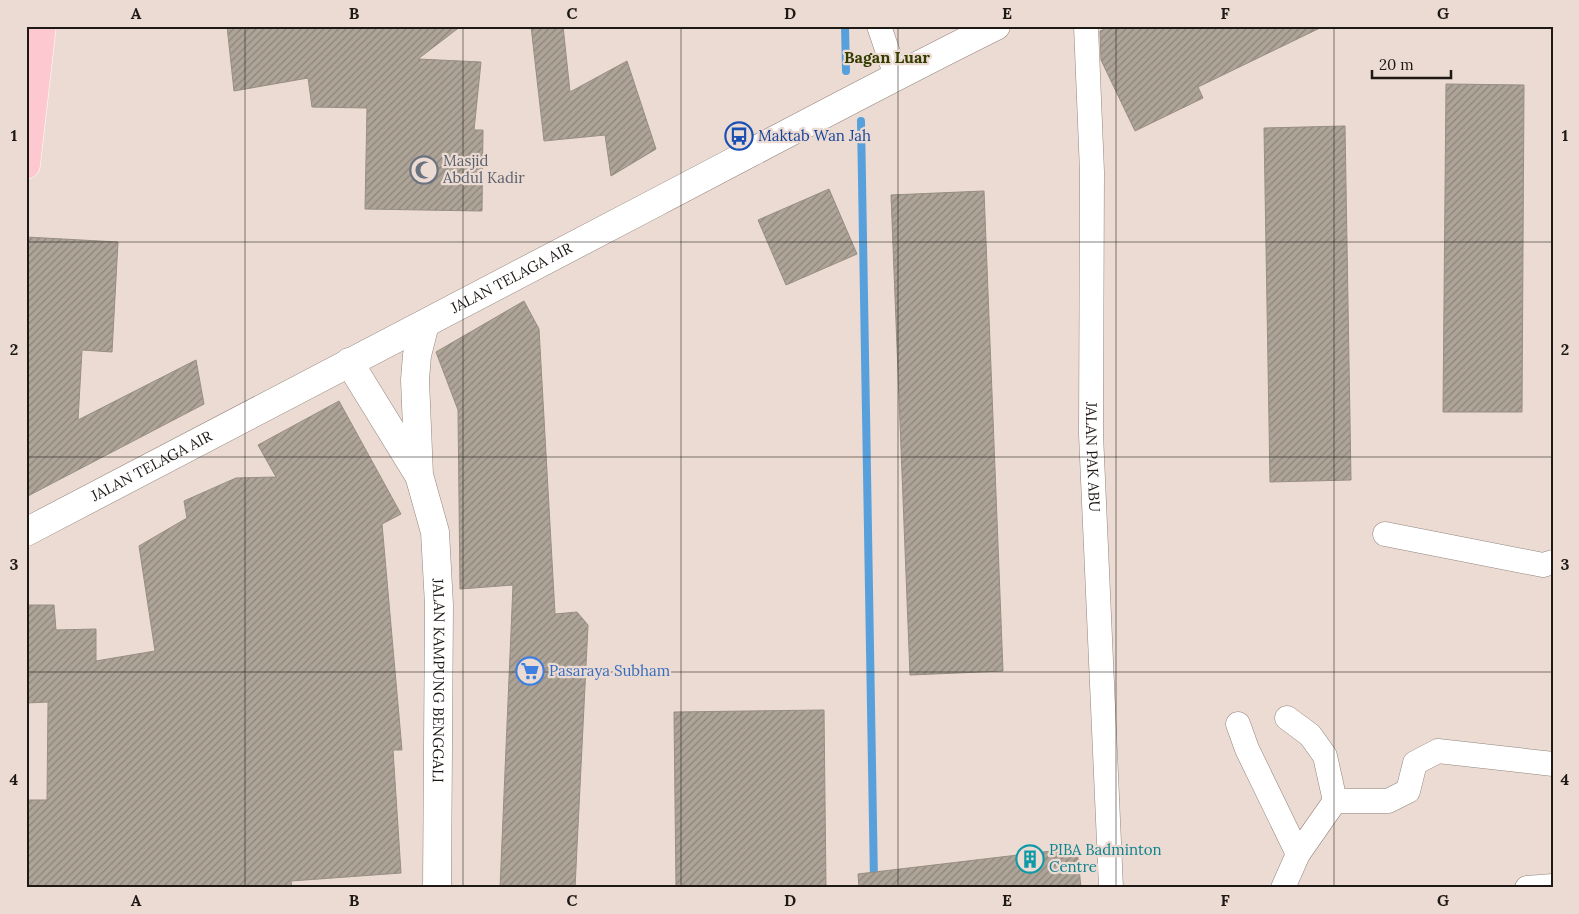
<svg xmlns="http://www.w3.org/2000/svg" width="1579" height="914" font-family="Lora,serif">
  <defs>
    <pattern id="building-hatch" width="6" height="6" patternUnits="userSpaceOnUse" patternTransform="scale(1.25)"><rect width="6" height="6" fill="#aea498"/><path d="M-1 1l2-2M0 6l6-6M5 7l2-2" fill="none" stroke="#8d857b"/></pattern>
  </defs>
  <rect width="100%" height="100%" fill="#ebdbd2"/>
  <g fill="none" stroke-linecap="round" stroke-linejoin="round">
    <!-- stream -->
    <g stroke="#58a0db" stroke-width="8">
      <path d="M845,26L846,71"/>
      <path d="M861,121L874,882"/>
    </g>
  </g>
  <!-- building -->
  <g fill="url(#building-hatch)" stroke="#988e81">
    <path d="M227,26H461L418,59L481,62L474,130H483L482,211L365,209L367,108L312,107L308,78L234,91Z"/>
    <path d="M531,26H563L570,92L627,61L656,149L611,176L605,135L544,141Z"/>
    <path d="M1111,26H1324L1198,87L1203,98L1135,131L1101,60L1100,31Z"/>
    <path d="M1446,84L1524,85L1522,412H1443Z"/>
    <path d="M1345,126L1351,480L1270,482L1264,128Z"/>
    <path d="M829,189L857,254L786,285L758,220Z"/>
    <path d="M984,191L1003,671L910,675L891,195Z"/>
    <path d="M26,237L118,242L112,352L82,350L78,420L196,360L204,404L26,497Z"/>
    <path d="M524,301L539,329L555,614L577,612L588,625L575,888H500L513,585L460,589L458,410L436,352Z"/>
    <path d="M339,401L401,514L382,524L402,750H393L401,873L291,881L292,888H26V800H47L48,702L26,703V605H54L56,630L96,629V661L155,651L139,546L187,518L184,501L236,478L276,477L258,445Z"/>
    <path d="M824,710L826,888H676L674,712Z"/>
    <path d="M1077,848L1081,888H859L858,874Z"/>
  </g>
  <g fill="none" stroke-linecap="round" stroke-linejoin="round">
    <!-- minor casing -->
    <g stroke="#93857c" stroke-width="25">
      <g id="minor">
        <path d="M879,26L896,76"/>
        <path id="s1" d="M1086,26L1092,172L1091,434L1111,888"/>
        <path d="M1385,534L1543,565L1553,562"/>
        <path d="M1287,718L1310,735L1325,756L1335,801"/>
        <path d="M1238,724L1247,749L1298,854"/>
        <path d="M1283,888L1298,854L1335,801H1388L1408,791L1415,763L1438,751L1553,764"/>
        <path d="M1527,888L1553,886"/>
      </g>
    </g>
    <!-- tertiary casing -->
    <g stroke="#93857c" stroke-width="29">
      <g id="tertiary">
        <path id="s2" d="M425,324L417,355L415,380L419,475L435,532L439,605L437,888"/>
        <path d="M349,362L418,474"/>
        <path id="s3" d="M26,532C235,422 445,313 655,203C768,144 881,83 996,26"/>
      </g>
    </g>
    <!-- primary casing -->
    <g stroke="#fff" stroke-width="29">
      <path id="primary" d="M26,165L42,26"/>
    </g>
    <!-- minor -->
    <use href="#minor" stroke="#fff" stroke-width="24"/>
    <!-- tertiary -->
    <use href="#tertiary" stroke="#fff" stroke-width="28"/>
    <!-- primary -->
    <use href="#primary" stroke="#fdc8cf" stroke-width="28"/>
  </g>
  <!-- grid -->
  <path fill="none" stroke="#1f1916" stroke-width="1" stroke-opacity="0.55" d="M245,26V888M463,26V888M681,26V888M898,26V888M1116,26V888M1334,26V888M26,242H1553M26,457H1553M26,672H1553"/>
  <!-- icons -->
  <defs>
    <g id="bus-ring" transform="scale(1.4375)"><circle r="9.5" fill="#ebdbd2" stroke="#1a4fb4" stroke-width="1.5"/><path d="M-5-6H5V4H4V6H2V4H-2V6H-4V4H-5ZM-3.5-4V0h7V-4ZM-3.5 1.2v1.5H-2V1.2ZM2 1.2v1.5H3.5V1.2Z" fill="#1a4fb4"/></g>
    <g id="mosque-ring" transform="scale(1.4375)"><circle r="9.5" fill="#ebdbd2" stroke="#6b7280" stroke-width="1.5"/><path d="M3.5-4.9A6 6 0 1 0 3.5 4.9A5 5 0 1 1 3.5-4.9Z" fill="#6b7280"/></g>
    <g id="supermarket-ring" transform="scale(1.4375)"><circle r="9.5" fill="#ebdbd2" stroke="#3f7fe0" stroke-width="1.5"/><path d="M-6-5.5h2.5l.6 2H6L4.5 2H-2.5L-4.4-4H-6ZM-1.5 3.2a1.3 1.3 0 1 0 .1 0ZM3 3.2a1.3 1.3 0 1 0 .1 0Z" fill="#3f7fe0"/></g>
    <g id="building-ring" transform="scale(1.4375)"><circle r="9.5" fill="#ebdbd2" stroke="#0f9aa8" stroke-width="1.5"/><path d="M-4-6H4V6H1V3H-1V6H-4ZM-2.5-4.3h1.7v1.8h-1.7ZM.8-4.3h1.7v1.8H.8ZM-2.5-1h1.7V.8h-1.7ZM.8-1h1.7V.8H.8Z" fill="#0f9aa8"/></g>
  </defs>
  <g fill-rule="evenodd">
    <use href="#bus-ring" x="739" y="136"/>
    <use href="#mosque-ring" x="424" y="170"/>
    <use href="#supermarket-ring" x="530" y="671"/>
    <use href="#building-ring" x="1030" y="859"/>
  </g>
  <g text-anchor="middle" stroke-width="4.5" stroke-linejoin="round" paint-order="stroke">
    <!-- transit labels -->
    <g font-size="15" fill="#164399" stroke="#ebdbd2" text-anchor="start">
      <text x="758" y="141">Maktab Wan Jah</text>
    </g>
    <!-- worship labels -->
    <g font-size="15" fill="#5b616d" stroke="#ebdbd2" text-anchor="start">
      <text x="443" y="166">Masjid<tspan x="443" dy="17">Abdul Kadir</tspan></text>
    </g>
    <!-- street labels -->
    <g font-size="15" fill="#1f1916" stroke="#ebdbd2">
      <text dy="5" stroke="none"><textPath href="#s3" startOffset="548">JALAN TELAGA AIR</textPath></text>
      <text dy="5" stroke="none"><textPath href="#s1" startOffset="431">JALAN PAK ABU</textPath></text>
      <text dy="5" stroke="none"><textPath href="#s3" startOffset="142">JALAN TELAGA AIR</textPath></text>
      <text dy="5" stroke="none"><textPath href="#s2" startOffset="360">JALAN KAMPUNG BENGGALI</textPath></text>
    </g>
    <!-- shop labels -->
    <g font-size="15" fill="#366cbe" stroke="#ebdbd2" text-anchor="start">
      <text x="549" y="676">Pasaraya Subham</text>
    </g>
    <!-- culture labels -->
    <g font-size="15" fill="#0d838f" stroke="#ebdbd2" text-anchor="start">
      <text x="1049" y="855">PIBA Badminton<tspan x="1049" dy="17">Centre</tspan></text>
    </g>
    <!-- neighbourhood labels -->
    <g font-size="16" font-weight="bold" fill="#343c00" stroke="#ebdbd2">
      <text x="887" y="63">Bagan Luar</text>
    </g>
  </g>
  <!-- border -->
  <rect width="1579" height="914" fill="none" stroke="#ebdbd2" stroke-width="55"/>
  <!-- scale -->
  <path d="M1372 70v8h79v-8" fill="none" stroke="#1f1916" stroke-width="2.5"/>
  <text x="1379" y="70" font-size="15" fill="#1f1916" stroke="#ebdbd2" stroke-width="4" paint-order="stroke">20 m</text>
  <rect x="28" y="28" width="1524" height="858" fill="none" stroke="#1f1916" stroke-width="2"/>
  <g font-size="16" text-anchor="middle" font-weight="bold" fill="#1f1916">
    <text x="136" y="19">A</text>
    <text x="354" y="19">B</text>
    <text x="572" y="19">C</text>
    <text x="790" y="19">D</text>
    <text x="1007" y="19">E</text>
    <text x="1225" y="19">F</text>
    <text x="1443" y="19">G</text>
    <text x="14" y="141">1</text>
    <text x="1565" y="141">1</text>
    <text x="14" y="355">2</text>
    <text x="1565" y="355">2</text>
    <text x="14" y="570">3</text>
    <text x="1565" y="570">3</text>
    <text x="14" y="785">4</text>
    <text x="1565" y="785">4</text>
    <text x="136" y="906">A</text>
    <text x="354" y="906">B</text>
    <text x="572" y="906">C</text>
    <text x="790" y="906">D</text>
    <text x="1007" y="906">E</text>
    <text x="1225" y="906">F</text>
    <text x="1443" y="906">G</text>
  </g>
</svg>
